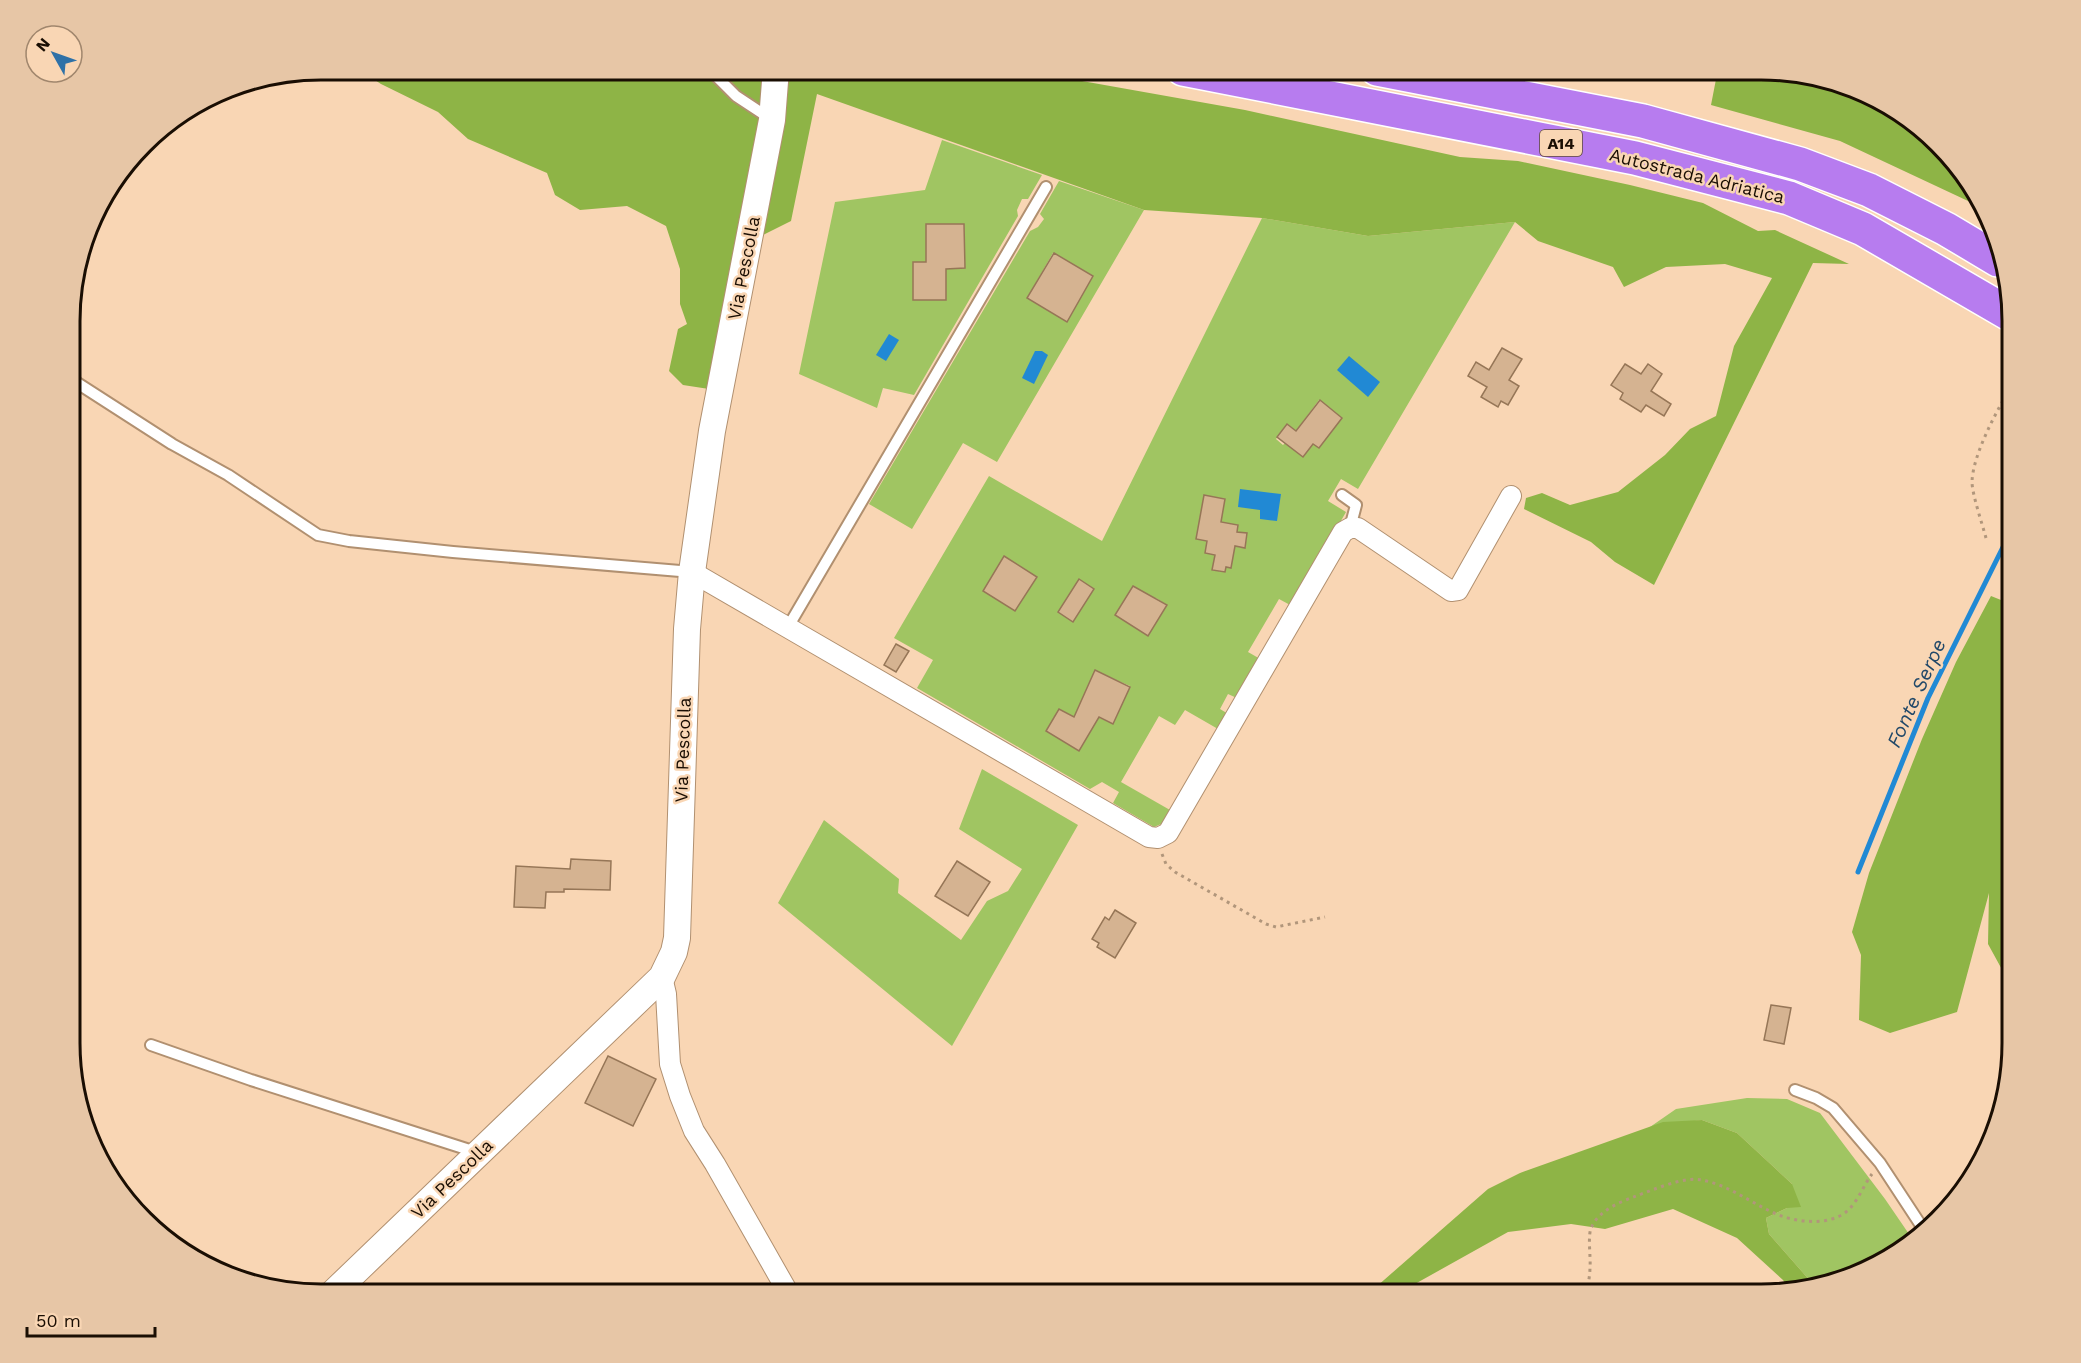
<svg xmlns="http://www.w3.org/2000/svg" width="2081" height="1363" font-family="'Work Sans',sans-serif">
  <rect width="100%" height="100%" fill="#f9d6b4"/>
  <!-- green -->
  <g fill="#a0c562" fill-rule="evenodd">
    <path d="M942,140L1042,175L1028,199H1022L1017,210L1018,216L914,395L883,388L877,408L799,374L835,202L925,190ZM926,224H964L965,268L946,269V300L926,262Z"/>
    <path d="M1059,181L1144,210L997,462L963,443L912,529L869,504L1030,231L1038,227L1044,219L1040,214ZM1053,253L1093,276L1067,321L1027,298Z"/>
    <path d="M1262,218L1368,236L1515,222L1358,489L1341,479L1328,501L1346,512L1292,606L1279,599L1248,652L1262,660L1239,699L1228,694L1220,709L1230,715L1166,822L1154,827L1113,803L1119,792L1102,782L1090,789L917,688L933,660L894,638L989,476L1102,541ZM1319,400L1342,418L1319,448L1313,444L1303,457L1285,443L1283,445L1276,439L1287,425L1296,431ZM1204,495L1225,499L1221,522L1237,532L1247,534L1245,548L1231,546L1233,556L1231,567H1226L1225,572L1212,570L1215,555L1207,541L1196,539ZM1133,586L1145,593L1146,614L1156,598L1167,605L1148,636L1115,615ZM1095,671L1130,686L1113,724L1078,708ZM1059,709L1073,717L1072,720L1091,731L1079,751L1046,731ZM1185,710L1218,729L1170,810L1121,782L1159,716L1175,725Z"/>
    <path d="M982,769L1078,825L952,1046L778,903L824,820L899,879L898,893L961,940L987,901L1008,891L1022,869L959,829Z"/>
    <path d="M1747,1098L1787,1099L1820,1113L1885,1199L1911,1237L1886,1260L1812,1283L1769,1234L1766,1218L1787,1208L1792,1184L1737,1133L1702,1120L1650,1127L1676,1109Z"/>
  </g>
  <!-- forest -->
  <g fill="#8eb446">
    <path d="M358,69H765V91L709,389L683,385L669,371L678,329L687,324L680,304V269L666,226L627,206L580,210L555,195L547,173L468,139L438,112L381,84Z"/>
    <path d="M786,69H1015L1245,110L1460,157L1518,161L1630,185L1703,203L1758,231L1775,230L1849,264L1813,263L1654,585L1615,562L1591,542L1524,509L1526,498L1542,493L1570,505L1618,492L1665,455L1690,429L1716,416L1734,346L1772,278L1725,264L1666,267L1624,287L1613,267L1538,241L1515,222L1368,236L1262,218L1144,210L817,94L791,221L761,236Z"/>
    <path d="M1718,69H1761L1841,82L1901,112L1978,195L1983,208L1840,141L1711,105Z"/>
    <path d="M1991,596L2011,604V986L1988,944L1989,893L1957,1012L1890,1033L1859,1020L1861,955L1852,932L1869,873L1922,739L1956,662Z"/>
    <path d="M1702,1120L1737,1133L1792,1184L1801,1207L1787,1208L1766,1218L1769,1234L1812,1283L1790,1290L1783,1280L1737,1238L1673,1209L1605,1229L1571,1224L1508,1232L1397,1294H1368L1488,1189L1520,1173L1663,1122Z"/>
  </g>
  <!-- water -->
  <g fill="#2189d4">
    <path d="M889,334L899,340L886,361L876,355Z"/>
    <path d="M1035,351H1042L1048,355L1034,384L1022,378Z"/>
    <path d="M1349,356L1380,382L1368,397L1337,370Z"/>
    <path d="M1240,489L1281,494L1277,521L1260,519V510L1238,507Z"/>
  </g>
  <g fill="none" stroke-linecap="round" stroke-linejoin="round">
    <!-- stream -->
    <path stroke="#2189d4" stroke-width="5" d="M1858,872L1928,698L2011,531"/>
  </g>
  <!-- building -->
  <g fill="#d5b391" stroke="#967657" stroke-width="1.5">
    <path d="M926,224H964L965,268L946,269V300H913V262H926Z"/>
    <path d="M1054,253L1093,276L1067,322L1027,298Z"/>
    <path d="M1502,348L1522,359L1509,380L1519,386L1508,405L1501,401L1498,407L1481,397L1487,387L1468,376L1476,362L1489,370Z"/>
    <path d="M1625,364L1641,374L1648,364L1662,374L1651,391L1671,404L1664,416L1646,405L1641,412L1620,399L1623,393L1611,385Z"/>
    <path d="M1320,400L1342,418L1319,448L1313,444L1303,457L1277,437L1287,424L1296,431Z"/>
    <path d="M1204,495L1225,499L1221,522L1238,525L1237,532L1247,533L1245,548L1235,546L1231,568L1226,567L1225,572L1212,570L1215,555L1205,553L1207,541L1196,539Z"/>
    <path d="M1004,556L1037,577L1015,611L983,591Z"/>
    <path d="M1079,579L1094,589L1073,622L1058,612Z"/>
    <path d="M1133,586L1167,605L1148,636L1115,615Z"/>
    <path d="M896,644L909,651L896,672L884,665Z"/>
    <path d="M1095,670L1130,687L1113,724L1099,717L1079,751L1046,731L1059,709L1074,717Z"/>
    <path d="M571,859L611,861L610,890L564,889V892H546L545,908L514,907L516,866L570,869Z"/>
    <path d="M957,861L990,882L968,916L935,896Z"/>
    <path d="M1115,910L1136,923L1115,958L1097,947L1099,943L1092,939L1105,917L1109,920Z"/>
    <path d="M1771,1005L1791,1008L1784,1044L1764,1040Z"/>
    <path d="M608,1056L656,1079L633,1126L585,1103Z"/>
  </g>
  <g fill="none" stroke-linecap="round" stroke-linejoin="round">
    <!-- service casing -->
    <g stroke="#b19070" stroke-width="14">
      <g id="service">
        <path d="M709,69L736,96L771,119"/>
        <path d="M71,379L172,444L228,475L318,535L349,541L453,552L692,572"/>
        <path d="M1342,495L1356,505L1350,528"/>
        <path d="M788,627L1046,187"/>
        <path d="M151,1045L251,1080L479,1153"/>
        <path d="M1795,1090L1816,1098L1833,1108L1880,1163L1922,1227"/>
      </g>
    </g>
    <!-- minor casing -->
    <g stroke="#b19070" stroke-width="22">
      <g id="minor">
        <path d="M692,572L1149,837L1158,838L1168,833L1343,532L1350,528H1358L1451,591L1458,590L1511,496"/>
        <path d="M662,977L666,994L670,1064L680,1096L694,1131L715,1164L789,1294"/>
      </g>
    </g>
    <!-- tertiary casing -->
    <g stroke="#b19070" stroke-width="28">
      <path id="tertiary" d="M332,1294L662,977L674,952L677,938L687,629L692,572L712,431L772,120L776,69"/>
    </g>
    <!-- motorway casing -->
    <g stroke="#fff" stroke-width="36">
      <g id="motorway">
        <path d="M1183,69L1635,158L1789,198L1863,229L2011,315"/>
        <path d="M1377,69L1643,121L1800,164L1869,190L1946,229L1998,260"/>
      </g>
    </g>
    <!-- path -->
    <g stroke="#b1967b" stroke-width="3" stroke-dasharray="3 4.5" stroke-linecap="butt">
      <path d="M1986,538C1982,523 1973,497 1972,483C1972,456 1997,410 2011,387"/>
      <path d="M1162,854L1166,864L1175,872L1266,924L1276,927L1325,917"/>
      <path d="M1586,1294C1588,1285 1590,1276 1590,1267C1591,1257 1587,1234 1592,1226C1600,1210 1620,1202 1636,1196C1653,1190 1684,1176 1702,1180C1728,1185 1748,1201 1772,1212C1792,1222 1827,1227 1846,1212C1858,1202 1863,1186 1872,1174"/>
    </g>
    <!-- service -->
    <use href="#service" stroke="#fff" stroke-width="10"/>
    <!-- minor -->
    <use href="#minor" stroke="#fff" stroke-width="20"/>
    <!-- tertiary -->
    <use href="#tertiary" stroke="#fff" stroke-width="26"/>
    <!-- motorway -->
    <use href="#motorway" stroke="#b77cef" stroke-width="33"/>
  </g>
  <g text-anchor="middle" stroke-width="5" stroke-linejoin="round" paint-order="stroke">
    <!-- shield labels -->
    <rect fill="#f9d6b4" stroke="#5d4a38" stroke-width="1.5" x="1540" y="130" width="42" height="26" rx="4.5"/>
    <g font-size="16" font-weight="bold" fill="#1a0e03">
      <text x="1561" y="149">A14</text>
    </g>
    <!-- street labels -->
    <g font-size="18" fill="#1a0e03" stroke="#f9d6b4">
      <text transform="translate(1697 176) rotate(14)" y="6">Autostrada Adriatica</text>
      <text transform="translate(744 268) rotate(-79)" y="6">Via Pescolla</text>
      <text transform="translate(683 750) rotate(-88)" y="6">Via Pescolla</text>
      <text transform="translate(452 1179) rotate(-44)" y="6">Via Pescolla</text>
    </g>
    <!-- water labels -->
    <g font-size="20" font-style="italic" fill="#224969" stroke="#f9d6b4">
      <text transform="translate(1916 693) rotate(-66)" y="7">Fonte Serpe</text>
    </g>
  </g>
  <!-- crop -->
  <path d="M0 0H2081V1363H0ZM321 80H1761A241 241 0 0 1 2002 321V1043A241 241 0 0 1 1761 1284H321A241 241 0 0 1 80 1043V321A241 241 0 0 1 321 80Z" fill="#e7c6a6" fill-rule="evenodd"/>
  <path fill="none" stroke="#1a0e03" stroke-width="3" d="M321 80H1761A241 241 0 0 1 2002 321V1043A241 241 0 0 1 1761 1284H321A241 241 0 0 1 80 1043V321A241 241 0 0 1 321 80Z"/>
  <!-- north arrow -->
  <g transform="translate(54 54) rotate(310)"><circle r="28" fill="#f9d6b4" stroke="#a0866d" stroke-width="1.5"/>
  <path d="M0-4.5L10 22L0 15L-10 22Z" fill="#2f71a7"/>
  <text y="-9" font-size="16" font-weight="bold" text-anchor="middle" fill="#1a0e03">N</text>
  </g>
  <!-- scale -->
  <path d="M27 1327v9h128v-9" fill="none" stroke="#1a0e03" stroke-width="3"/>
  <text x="36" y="1327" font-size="18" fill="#1a0e03" stroke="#f9d6b4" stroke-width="4.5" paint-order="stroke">50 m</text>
</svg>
